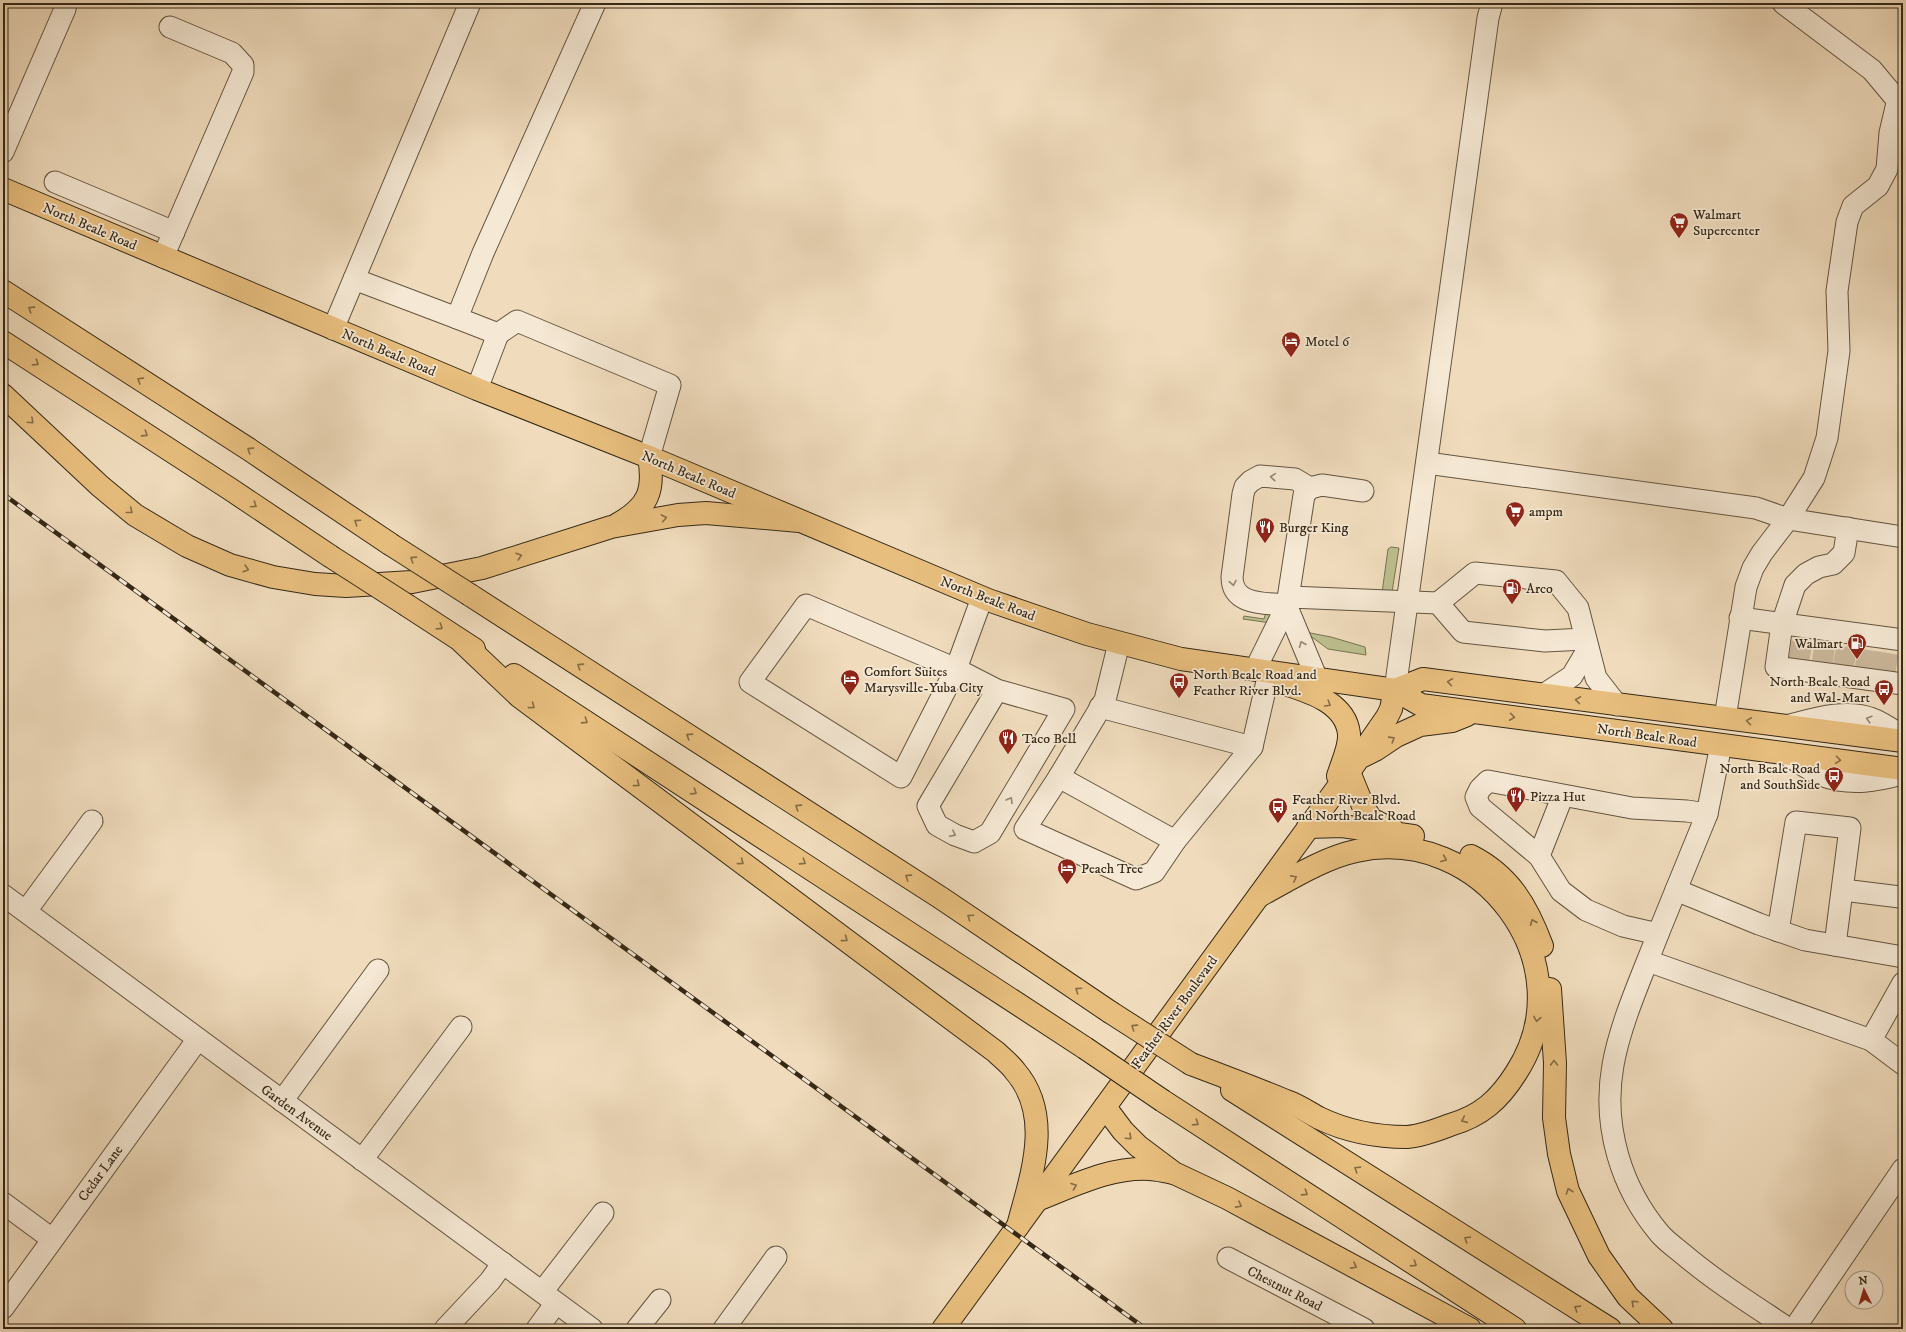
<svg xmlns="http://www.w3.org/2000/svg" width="1906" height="1332" font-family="'IM FELL DW Pica',serif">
  <rect width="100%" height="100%" fill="#f0dcbd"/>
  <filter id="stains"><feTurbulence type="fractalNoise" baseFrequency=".005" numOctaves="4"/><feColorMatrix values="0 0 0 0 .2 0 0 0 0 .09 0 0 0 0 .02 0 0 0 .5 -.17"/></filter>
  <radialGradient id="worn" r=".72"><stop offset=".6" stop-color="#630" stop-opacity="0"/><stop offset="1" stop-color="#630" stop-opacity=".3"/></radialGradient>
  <!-- green -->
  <g fill="#bcbf8f" stroke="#787452">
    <path d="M1391,547L1399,548L1392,592L1382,593L1388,549Z"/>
    <path d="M1266,612L1271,616V623L1243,619L1244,616L1264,619Z"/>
    <path d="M1305,632L1331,637L1365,647L1366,655L1328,649Z"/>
  </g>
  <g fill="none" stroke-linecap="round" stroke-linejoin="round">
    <!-- minor-tunnel -->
    <g stroke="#cbb89c" stroke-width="21" stroke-dasharray="21 10" stroke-linecap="butt">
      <path d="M1799,660L1802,642"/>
      <path d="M1822,664L1825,644"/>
      <path d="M1843,667L1847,647"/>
      <path d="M1865,670L1868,650"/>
      <path d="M1885,672L1888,653"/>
    </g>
    <!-- minor casing -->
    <g stroke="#645540" stroke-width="23">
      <g id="minor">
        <path d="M1783,3L1872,70L1903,107"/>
        <path d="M3,152L65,9L66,3"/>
        <path d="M55,182L174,232"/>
        <path d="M163,257L243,72V65L232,53L170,27"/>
        <path d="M354,279L457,318"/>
        <path d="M333,329L470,3"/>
        <path d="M498,334L517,321L670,385L649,457"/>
        <path d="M477,389L498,334L457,318L483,253L595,3"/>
        <path d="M1427,463L1756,508L1788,519L1903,537"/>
        <path d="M1848,528L1844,553L1833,564L1819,567L1806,574L1795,585L1782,624L1776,667L1903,684"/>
        <path d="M1289,597L1438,603L1475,573L1556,581L1578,608L1596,678L1617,705"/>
        <path d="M982,598L956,669L806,605L750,682L901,777L956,669L997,690L928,806L937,825L955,835L974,842L990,833L1064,709L997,690"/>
        <path d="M1438,603L1463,632L1545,641L1585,639"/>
        <path d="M1287,605C1266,603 1232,606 1232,577L1243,494L1245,487L1251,481L1260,476L1295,479L1310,488"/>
        <path d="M1287,607L1317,679"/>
        <path d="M1740,618L1903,640"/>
        <path d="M1119,643L1105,700L1059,777L1175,841L1252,747L1268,677"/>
        <path d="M1255,670L1287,605L1304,495L1310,488L1322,485L1363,491"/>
        <path d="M1395,690L1488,18L1492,3"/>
        <path d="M1543,695L1572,676L1588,649"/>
        <path d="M1100,707L1252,747"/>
        <path d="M1725,718L1746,587L1753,568L1762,553L1788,519L1814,478L1827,438L1839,351L1837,291L1847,222L1853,206L1878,186L1887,169L1890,133L1898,99"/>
        <path d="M1790,725C1814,719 1845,709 1870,718C1882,722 1893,730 1903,737"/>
        <path d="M1785,753C1814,774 1831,784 1867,781C1879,779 1892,778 1903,773"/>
        <path d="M1059,777L1025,829L1136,879L1154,872L1175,841"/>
        <path d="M1563,795L1539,856L1480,807L1476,797L1480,789L1488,781L1632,808L1687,811L1707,814"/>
        <path d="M1539,856L1561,891L1586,910L1623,926L1658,934L1707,814L1721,745"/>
        <path d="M1676,890L1759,924L1805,940L1903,957"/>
        <path d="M1843,890L1900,897"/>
        <path d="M3,895L592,1329"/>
        <path d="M26,911L92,821"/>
        <path d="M1778,931L1796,822L1850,828L1835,945"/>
        <path d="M1658,934C1642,976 1621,1021 1613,1065C1602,1126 1621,1188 1660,1234C1667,1242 1676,1248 1683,1254C1716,1282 1753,1305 1789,1329"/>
        <path d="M1648,961L1871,1040"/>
        <path d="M1903,983L1871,1040L1903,1064"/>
        <path d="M282,1101L378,970"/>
        <path d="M362,1160L461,1027"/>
        <path d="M3,1203L52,1239"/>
        <path d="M1228,1258L1364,1329"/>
        <path d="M542,1292L603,1213"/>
        <path d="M3,1308L198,1039"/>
        <path d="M445,1329L490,1281L503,1263"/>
        <path d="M537,1329L556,1303"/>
        <path d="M637,1329L660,1300"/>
        <path d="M724,1329L776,1257"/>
        <path d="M1794,1329L1903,1169"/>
      </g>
    </g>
    <!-- major casing -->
    <g stroke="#352816" stroke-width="24">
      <g id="major">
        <path d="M3,189L477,389L649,457L988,600L1087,634L1181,659L1395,690L1421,705L1903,769"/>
        <path d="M1285,684C1310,692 1346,703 1349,734C1350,747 1342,763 1338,776"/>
        <path d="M1395,690L1423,679L1903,741"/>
        <path d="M1363,756L1375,750L1396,736L1420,725L1452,721L1467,715"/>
        <path d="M943,1329L1349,772L1387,717L1391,709L1395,690"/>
      </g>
    </g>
    <!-- highway casing -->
    <g stroke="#352816" stroke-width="24">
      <g id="highway">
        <path d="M3,291L250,450L390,544"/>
        <path d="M3,342L230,489L330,556"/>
        <path d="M3,395L100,486L135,515L187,546L230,565L273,577L315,584L346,586L412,582L482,568L611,527L678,515L706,513L799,521"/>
        <path d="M618,524C648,507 655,491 649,457"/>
        <path d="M470,595L941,898L1110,1012"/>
        <path d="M408,606L474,649"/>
        <path d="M462,642L520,697L996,1052C1002,1058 1010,1064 1015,1071C1054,1116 1031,1176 1018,1226"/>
        <path d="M514,675L1085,1048"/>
        <path d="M1349,772L1363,806L1371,819L1393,830"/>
        <path d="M1308,827L1342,826L1413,836"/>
        <path d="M1471,856C1510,876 1527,906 1542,946"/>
        <path d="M1550,989L1555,1063L1554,1118L1559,1154L1568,1191L1599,1256L1628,1297L1662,1329"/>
        <path d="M1191,1064C1223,1076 1255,1088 1286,1101C1298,1105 1308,1112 1319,1118C1346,1131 1377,1137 1407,1137C1421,1136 1437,1130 1450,1125C1481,1116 1499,1100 1516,1073C1587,964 1481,823 1356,851C1323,858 1289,880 1259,896"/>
        <path d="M1232,1090L1610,1329"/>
        <path d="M1163,1101L1515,1329"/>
        <path d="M1105,1107L1123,1131L1138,1146L1174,1173L1227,1198L1470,1329"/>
        <path d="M1037,1200C1073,1186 1112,1166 1151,1169C1158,1170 1166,1171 1173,1173"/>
      </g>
    </g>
    <!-- minor -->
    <use href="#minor" stroke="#f5e8d4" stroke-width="21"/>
    <!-- major -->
    <use href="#major" stroke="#e8be7e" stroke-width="22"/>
    <!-- highway -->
    <use href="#highway" stroke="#e8be7e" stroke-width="22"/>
    <!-- rail casing -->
    <g stroke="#352816" stroke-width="4.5">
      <path id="rail" d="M3,494L1146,1329"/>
    </g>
    <!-- rail -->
    <use href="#rail" stroke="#f5e8d4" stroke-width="3" stroke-dasharray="9" stroke-linecap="butt"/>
    <!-- highway-bridge casing -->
    <g stroke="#352816" stroke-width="24" stroke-linecap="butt">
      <g id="highway-bridge">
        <path d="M390,544L470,595"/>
        <path d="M330,556L408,606"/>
        <path d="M1110,1012L1191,1064"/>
        <path d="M1085,1048L1163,1101"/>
      </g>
    </g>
    <!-- highway-bridge -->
    <use href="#highway-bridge" stroke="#e8be7e" stroke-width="22"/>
  </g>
  <!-- one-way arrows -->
  <defs><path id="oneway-chevron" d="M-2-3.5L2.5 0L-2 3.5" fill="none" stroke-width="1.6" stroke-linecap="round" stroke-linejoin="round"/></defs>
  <g stroke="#866c45">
    <use href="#oneway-chevron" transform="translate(31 309) rotate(-147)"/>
    <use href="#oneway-chevron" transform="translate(36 363) rotate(33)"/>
    <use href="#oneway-chevron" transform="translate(140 380) rotate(-148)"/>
    <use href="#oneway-chevron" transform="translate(31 421) rotate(43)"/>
    <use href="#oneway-chevron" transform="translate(145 434) rotate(33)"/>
    <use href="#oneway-chevron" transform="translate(250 450) rotate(-147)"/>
    <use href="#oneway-chevron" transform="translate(254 505) rotate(34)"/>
    <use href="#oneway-chevron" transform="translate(130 511) rotate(39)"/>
    <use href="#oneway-chevron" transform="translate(664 518) rotate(-11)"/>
    <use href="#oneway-chevron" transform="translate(357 522) rotate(-146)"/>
    <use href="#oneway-chevron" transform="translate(519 556) rotate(-17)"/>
    <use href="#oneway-chevron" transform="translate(413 559) rotate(-147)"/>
    <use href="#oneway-chevron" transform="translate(246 569) rotate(16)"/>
    <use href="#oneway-chevron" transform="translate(440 627) rotate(33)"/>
    <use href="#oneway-chevron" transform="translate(580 666) rotate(-147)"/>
    <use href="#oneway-chevron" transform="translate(1450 682) rotate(-172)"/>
    <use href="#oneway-chevron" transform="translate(1578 700) rotate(-172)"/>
    <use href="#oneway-chevron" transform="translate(1328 704) rotate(31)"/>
    <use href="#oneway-chevron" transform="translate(532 706) rotate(37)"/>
    <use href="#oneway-chevron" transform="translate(1512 717) rotate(8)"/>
    <use href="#oneway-chevron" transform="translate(585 721) rotate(33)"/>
    <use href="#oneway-chevron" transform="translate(1749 721) rotate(-172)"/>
    <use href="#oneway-chevron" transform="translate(689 736) rotate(-147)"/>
    <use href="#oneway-chevron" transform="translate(1392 739) rotate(-32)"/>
    <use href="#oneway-chevron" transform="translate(1838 760) rotate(8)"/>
    <use href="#oneway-chevron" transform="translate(637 784) rotate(37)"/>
    <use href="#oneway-chevron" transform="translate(694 792) rotate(33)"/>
    <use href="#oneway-chevron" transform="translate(798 807) rotate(-147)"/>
    <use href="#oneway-chevron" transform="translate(1444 859) rotate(23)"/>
    <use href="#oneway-chevron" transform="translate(741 862) rotate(37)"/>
    <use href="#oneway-chevron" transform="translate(803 862) rotate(33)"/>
    <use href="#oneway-chevron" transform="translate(908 877) rotate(-147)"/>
    <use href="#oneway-chevron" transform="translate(1294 878) rotate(-28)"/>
    <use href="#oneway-chevron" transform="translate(970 917) rotate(-146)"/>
    <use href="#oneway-chevron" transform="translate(1533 922) rotate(-113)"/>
    <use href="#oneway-chevron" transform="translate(845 939) rotate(37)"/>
    <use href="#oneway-chevron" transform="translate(1078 990) rotate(-146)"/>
    <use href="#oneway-chevron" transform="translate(1537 1019) rotate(100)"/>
    <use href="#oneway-chevron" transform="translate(1134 1027) rotate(-147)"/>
    <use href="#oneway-chevron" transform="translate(1554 1063) rotate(-91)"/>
    <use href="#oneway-chevron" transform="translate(1464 1120) rotate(156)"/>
    <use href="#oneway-chevron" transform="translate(1196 1123) rotate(33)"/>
    <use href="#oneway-chevron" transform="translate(1129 1137) rotate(43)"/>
    <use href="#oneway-chevron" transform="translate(1357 1169) rotate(-148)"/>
    <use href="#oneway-chevron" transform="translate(1074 1186) rotate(-20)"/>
    <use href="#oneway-chevron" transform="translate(1569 1191) rotate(-109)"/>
    <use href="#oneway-chevron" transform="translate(1305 1193) rotate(33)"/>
    <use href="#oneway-chevron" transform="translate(1239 1205) rotate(28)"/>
    <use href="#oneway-chevron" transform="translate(1467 1239) rotate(-148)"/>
    <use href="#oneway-chevron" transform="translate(1414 1264) rotate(33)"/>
    <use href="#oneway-chevron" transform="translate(1354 1266) rotate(28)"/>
    <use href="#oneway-chevron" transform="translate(1634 1303) rotate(-137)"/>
    <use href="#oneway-chevron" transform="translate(1577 1308) rotate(-148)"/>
  </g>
  <g stroke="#958875">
    <use href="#oneway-chevron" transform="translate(1273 477) rotate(-175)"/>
    <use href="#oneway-chevron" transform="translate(1233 583) rotate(79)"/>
    <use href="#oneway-chevron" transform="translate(1302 644) rotate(-113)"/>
    <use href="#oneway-chevron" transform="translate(1869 719) rotate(-163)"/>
    <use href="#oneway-chevron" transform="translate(1010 800) rotate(-59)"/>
    <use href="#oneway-chevron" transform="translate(953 834) rotate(26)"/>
  </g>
  <!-- icons -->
  <defs>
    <g id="supermarket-pin" transform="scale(1)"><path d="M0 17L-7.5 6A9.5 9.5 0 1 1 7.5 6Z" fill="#8f2418" stroke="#f5e8d4"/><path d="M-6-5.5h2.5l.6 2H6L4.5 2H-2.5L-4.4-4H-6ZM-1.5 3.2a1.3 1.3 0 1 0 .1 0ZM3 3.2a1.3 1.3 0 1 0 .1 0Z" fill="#fff"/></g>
    <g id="hotel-pin" transform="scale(1)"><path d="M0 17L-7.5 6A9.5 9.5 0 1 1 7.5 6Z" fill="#8f2418" stroke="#f5e8d4"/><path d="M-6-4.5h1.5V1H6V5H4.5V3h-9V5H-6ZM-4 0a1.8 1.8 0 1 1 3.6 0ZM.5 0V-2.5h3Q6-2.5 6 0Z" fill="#fff"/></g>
    <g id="restaurant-pin" transform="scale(1)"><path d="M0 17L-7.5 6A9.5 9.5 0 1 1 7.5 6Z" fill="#8f2418" stroke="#f5e8d4"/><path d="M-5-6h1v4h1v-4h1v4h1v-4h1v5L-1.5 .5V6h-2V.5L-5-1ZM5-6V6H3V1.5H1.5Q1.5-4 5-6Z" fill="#fff"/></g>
    <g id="fuel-pin" transform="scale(1)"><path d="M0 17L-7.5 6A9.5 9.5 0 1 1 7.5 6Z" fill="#8f2418" stroke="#f5e8d4"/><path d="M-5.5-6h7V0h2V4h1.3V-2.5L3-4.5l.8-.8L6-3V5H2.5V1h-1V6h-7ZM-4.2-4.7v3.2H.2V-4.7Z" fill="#fff"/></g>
    <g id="bus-pin" transform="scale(1)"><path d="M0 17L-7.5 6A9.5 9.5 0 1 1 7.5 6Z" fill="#8f2418" stroke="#f5e8d4"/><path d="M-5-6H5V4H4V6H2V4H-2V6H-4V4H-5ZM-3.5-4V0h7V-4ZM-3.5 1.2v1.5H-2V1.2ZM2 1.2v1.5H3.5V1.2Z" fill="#fff"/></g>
  </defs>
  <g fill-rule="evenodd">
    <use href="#supermarket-pin" x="1679" y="222"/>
    <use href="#hotel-pin" x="1291" y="341"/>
    <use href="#supermarket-pin" x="1515" y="511"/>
    <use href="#restaurant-pin" x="1265" y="527"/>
    <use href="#fuel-pin" x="1512" y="588"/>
    <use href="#fuel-pin" x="1857" y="643"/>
    <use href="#hotel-pin" x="850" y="679"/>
    <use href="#bus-pin" x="1179" y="682"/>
    <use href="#bus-pin" x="1884" y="689"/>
    <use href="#restaurant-pin" x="1008" y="738"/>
    <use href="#bus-pin" x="1834" y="776"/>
    <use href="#restaurant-pin" x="1516" y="796"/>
    <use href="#bus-pin" x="1278" y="807"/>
    <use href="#hotel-pin" x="1067" y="868"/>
  </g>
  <g text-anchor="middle" stroke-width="3.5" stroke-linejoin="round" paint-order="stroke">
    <!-- poi labels -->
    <g font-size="14" fill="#352816" stroke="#f5e8d4" text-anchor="start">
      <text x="1693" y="219">Walmart<tspan x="1693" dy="16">Supercenter</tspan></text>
      <text x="1305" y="346">Motel 6</text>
      <text x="1529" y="516">ampm</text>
      <text x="1279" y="532">Burger King</text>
      <text x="1526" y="593">Arco</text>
      <text x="1843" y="648" text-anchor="end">Walmart</text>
      <text x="864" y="676">Comfort Suites<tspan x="864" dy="16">Marysville-Yuba City</tspan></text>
      <text x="1193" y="679">North Beale Road and<tspan x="1193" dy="16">Feather River Blvd.</tspan></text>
      <text x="1870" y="686" text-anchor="end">North Beale Road<tspan x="1870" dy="16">and Wal-Mart</tspan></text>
      <text x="1022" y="743">Taco Bell</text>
      <text x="1820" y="773" text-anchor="end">North Beale Road<tspan x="1820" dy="16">and SouthSide</tspan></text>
      <text x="1530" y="801">Pizza Hut</text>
      <text x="1292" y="804">Feather River Blvd.<tspan x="1292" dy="16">and North Beale Road</tspan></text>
      <text x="1081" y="873">Peach Tree</text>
    </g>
    <!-- street labels -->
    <g font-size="14" fill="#352816" stroke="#f5e8d4">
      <text transform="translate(90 226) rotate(23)" y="5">North Beale Road</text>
      <text transform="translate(389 352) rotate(23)" y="5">North Beale Road</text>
      <text transform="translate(689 474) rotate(23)" y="5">North Beale Road</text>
      <text transform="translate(988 598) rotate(21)" y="5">North Beale Road</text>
      <text transform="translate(1647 735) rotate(8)" y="5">North Beale Road</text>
      <text transform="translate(1174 1012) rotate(-54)" y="5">Feather River Boulevard</text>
      <text transform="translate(297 1112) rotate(36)" y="5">Garden Avenue</text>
      <text transform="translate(100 1173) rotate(-54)" y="5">Cedar Lane</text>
      <text transform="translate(1285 1288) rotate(27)" y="5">Chestnut Road</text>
    </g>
  </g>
  <!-- margin -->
  <rect width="1906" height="1332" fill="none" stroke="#f0dcbd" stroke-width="16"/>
  <rect x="4" y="4" width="1898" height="1324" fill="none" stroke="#352816" stroke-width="2"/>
  <rect x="8" y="8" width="1890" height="1316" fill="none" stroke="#352816"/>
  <!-- north arrow -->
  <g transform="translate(1864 1290) rotate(355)"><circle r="19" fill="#f5e8d4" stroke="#a89b88"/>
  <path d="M0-3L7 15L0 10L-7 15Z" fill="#8f2418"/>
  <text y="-6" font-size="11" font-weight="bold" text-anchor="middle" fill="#352816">N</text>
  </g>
  <rect width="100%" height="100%" filter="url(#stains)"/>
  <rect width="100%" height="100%" fill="url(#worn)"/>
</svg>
